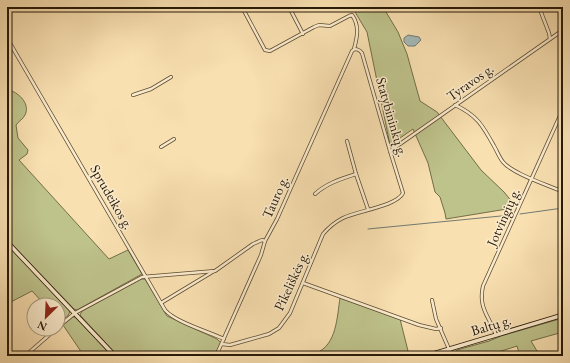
<svg xmlns="http://www.w3.org/2000/svg" width="570" height="363" font-family="'EB Garamond',serif">
  <rect width="100%" height="100%" fill="#f9e0b1"/>
  <filter id="stains"><feTurbulence type="fractalNoise" baseFrequency=".005" numOctaves="4"/><feColorMatrix values="0 0 0 0 .2 0 0 0 0 .09 0 0 0 0 .02 0 0 0 .5 -.17"/></filter>
  <radialGradient id="worn" r=".72"><stop offset=".6" stop-color="#630" stop-opacity="0"/><stop offset="1" stop-color="#630" stop-opacity=".3"/></radialGradient>
  <!-- green -->
  <g fill="#bec28b" stroke="#726e4a">
    <path d="M352,7H383L398,32L407,54L420,101L437,112L481,170L504,192L513,203V208L446,219L445,213L440,197L435,192L428,163L413,129L390,145L367,32Z"/>
    <path d="M12,91C21,95 30,105 25,115C23,119 19,121 16,125L18,138L28,150L27,154L19,160L109,259L128,250L142,274L77,310L74,309L7,239V94Z"/>
    <path d="M7,244L70,311L68,316L60,321L58,318V305H45L32,291L7,304Z"/>
    <path d="M141,279H145L167,316L217,339L221,343L214,356H118L80,315L82,311Z"/>
    <path d="M340,298L400,319L409,355L408,356H301C306,355 312,355 316,353C337,345 337,316 340,298Z"/>
    <path d="M73,317H75L112,356H84L63,325Z"/>
    <path d="M563,318V332L531,341L540,356H520L517,346L486,356H456L455,352L457,350L489,341L501,336Z"/>
  </g>
  <!-- water -->
  <path fill="#a3bab8" stroke="#717a72" d="M408,35L419,37L421,40L415,46H408L404,42V38Z"/>
  <g fill="none" stroke-linecap="round" stroke-linejoin="round">
    <!-- stream -->
    <g stroke="#717a72" stroke-width="1">
      <path d="M520,214L563,208"/>
      <path d="M368,229L511,215"/>
    </g>
    <!-- street casing -->
    <g stroke="#5b4b32" stroke-width="4">
      <g id="street">
        <path d="M242,7L265,50L270,51L314,27L319,25L330,26L349,16L352,15C360,26 357,38 354,49"/>
        <path d="M289,7L303,34"/>
        <path d="M539,7L549,33L550,39"/>
        <path d="M7,12L17,7"/>
        <path d="M7,38L165,310C175,322 209,332 224,339"/>
        <path d="M133,95L151,89L171,77"/>
        <path d="M455,105C477,115 483,126 494,146C497,151 499,157 503,162C513,174 548,185 563,192"/>
        <path d="M347,141L356,174L368,209"/>
        <path d="M161,147L174,139"/>
        <path d="M390,151L563,30"/>
        <path d="M315,194C327,183 341,179 356,174"/>
        <path d="M303,283L419,325L436,329L441,328"/>
        <path d="M432,300L436,319L449,349"/>
        <path d="M161,303L214,271"/>
        <path d="M58,327L75,313L142,277L215,271L253,244L262,240L265,241"/>
        <path d="M496,335C489,316 478,308 483,286L563,109"/>
        <path d="M25,356L56,329"/>
        <path d="M216,356L261,255L265,241L277,219L352,51C355,48 359,49 362,53L390,151L403,193C397,206 357,211 343,218C335,222 329,227 323,234L290,313L279,328L269,334L230,345L222,344"/>
      </g>
    </g>
    <!-- secondary casing -->
    <g stroke="#261908" stroke-width="5">
      <g id="secondary">
        <path d="M7,242L115,356"/>
        <path d="M449,349L451,356"/>
        <path d="M426,356L563,315"/>
      </g>
    </g>
    <!-- street -->
    <use href="#street" stroke="#fbebcc" stroke-width="2.5"/>
    <!-- secondary -->
    <use href="#secondary" stroke="#fbebcc" stroke-width="3.5"/>
  </g>
  <g text-anchor="middle" stroke-width="3" stroke-linejoin="round" paint-order="stroke">
    <!-- street labels -->
    <g font-size="14" fill="#261908" stroke="#fbebcc">
      <text transform="translate(470 82) rotate(-35)" y="5">Tyravos g.</text>
      <text transform="translate(392 117) rotate(74)" y="5">Statybininkų g.</text>
      <text transform="translate(112 197) rotate(60)" y="5">Sprudeikos g.</text>
      <text transform="translate(275 197) rotate(-66)" y="5">Tauro g.</text>
      <text transform="translate(503 217) rotate(-66)" y="5">Jotvingių g.</text>
      <text transform="translate(291 281) rotate(-65)" y="5">Pikeliškės g.</text>
      <text transform="translate(491 325) rotate(-17)" y="5">Baltų g.</text>
    </g>
  </g>
  <!-- margin -->
  <rect width="570" height="363" fill="none" stroke="#f9e0b1" stroke-width="24"/>
  <rect x="8" y="8" width="554" height="347" fill="none" stroke="#261908" stroke-width="2"/>
  <rect x="12" y="12" width="546" height="339" fill="none" stroke="#261908"/>
  <!-- north arrow -->
  <g transform="translate(46 317) rotate(204)"><circle r="19" fill="#fbebcc" stroke="#a6977e"/>
  <path d="M0-3L7 15L0 10L-7 15Z" fill="#8f2418"/>
  <text y="-6" font-size="11" font-weight="bold" text-anchor="middle" fill="#261908">N</text>
  </g>
  <rect width="100%" height="100%" filter="url(#stains)"/>
  <rect width="100%" height="100%" fill="url(#worn)"/>
</svg>
